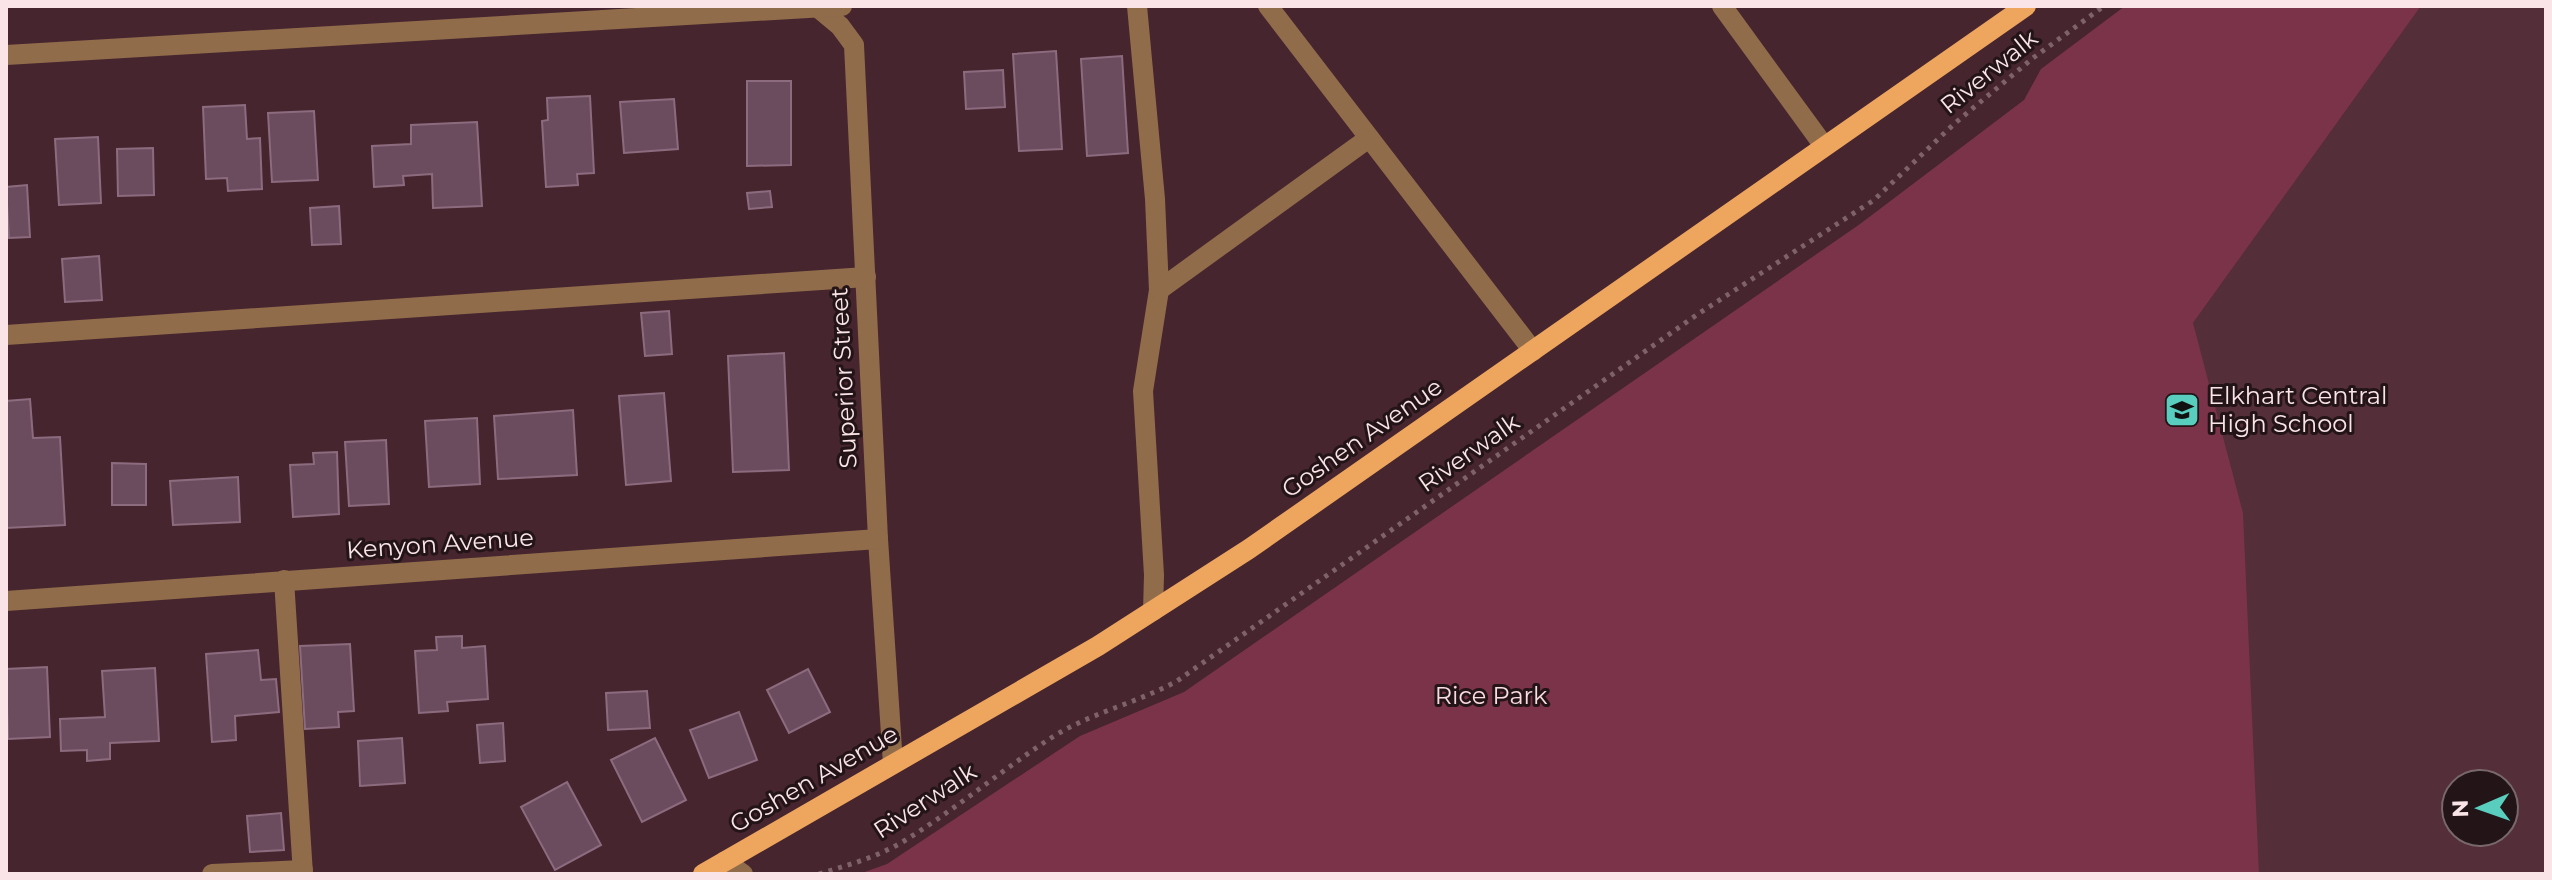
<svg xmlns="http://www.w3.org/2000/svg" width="2552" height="880" font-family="Montserrat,sans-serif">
  <rect width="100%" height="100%" fill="#46252e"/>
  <!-- built -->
  <path fill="#542e38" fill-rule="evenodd" d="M2421,6H2546V874H1656L2193,323ZM2456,784H2504V832H2456Z"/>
  <!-- green -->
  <path fill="#7b3349" d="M2125,6H2421L2193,323L2243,513L2259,874H859L887,864L1080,736L1184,692L1860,224L2024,100L2041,69Z"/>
  <!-- building -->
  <g fill="#6b4c5e" stroke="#8c6b7e" stroke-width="2">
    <path d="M1056,51L1062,149L1019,151L1013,54Z"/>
    <path d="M1122,56L1128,153L1087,156L1081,59Z"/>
    <path d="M1003,70L1005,107L966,109L964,72Z"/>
    <path d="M747,81H791V165L747,166Z"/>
    <path d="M590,96L594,173L577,174L578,185L546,187L542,121L548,120L547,98Z"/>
    <path d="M674,99L678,149L624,153L620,102Z"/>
    <path d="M245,105L247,139L260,138L262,189L228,191L227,178L206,179L203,107Z"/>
    <path d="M314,111L318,180L272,182L268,113Z"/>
    <path d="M477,122L482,206L433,208L432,174L403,176L404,185L374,187L372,146L411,144V125Z"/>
    <path d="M98,137L101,203L59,205L55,139Z"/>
    <path d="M153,148L154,195L118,196L117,149Z"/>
    <path d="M27,185L30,237L9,238L6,187Z"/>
    <path d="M770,191L772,207L749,209L747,193Z"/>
    <path d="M339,206L341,244L312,245L310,208Z"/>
    <path d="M99,256L102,300L65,302L62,259Z"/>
    <path d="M669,311L672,354L645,356L641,313Z"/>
    <path d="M784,353L789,470L733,472L728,356Z"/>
    <path d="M664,393L671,481L626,485L619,396Z"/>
    <path d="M30,399L33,438L60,437L65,525L6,528V401Z"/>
    <path d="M573,410L577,475L498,479L494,416Z"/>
    <path d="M477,418L480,484L429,487L425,421Z"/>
    <path d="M386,440L389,504L349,506L345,442Z"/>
    <path d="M337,452L339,514L293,517L290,465L314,464L313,453Z"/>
    <path d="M112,463L146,464V505H112Z"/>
    <path d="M238,477L240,522L173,525L170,481Z"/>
    <path d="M462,636V648L485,646L488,699L447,702L448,711L419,713L415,651L437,650L436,637Z"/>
    <path d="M350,644L354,711L338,712L339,727L305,729L300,646Z"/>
    <path d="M258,650L261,680L276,679L279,712L235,716L236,740L212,742L206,654Z"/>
    <path d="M47,667L50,737L8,739L6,669Z"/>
    <path d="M155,668L159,741L110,743V759L87,761V750L61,751L60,719L105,717L102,671Z"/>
    <path d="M808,669L830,712L789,733L767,690Z"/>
    <path d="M647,691L650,728L608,730L606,693Z"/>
    <path d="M739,712L757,760L709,778L690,730Z"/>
    <path d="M503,723L505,761L480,763L477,725Z"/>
    <path d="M402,738L405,783L360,786L358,741Z"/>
    <path d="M655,738L686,800L642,822L611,760Z"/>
    <path d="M567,782L601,845L555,870L521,807Z"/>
    <path d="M281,813L284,850L250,852L247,816Z"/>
  </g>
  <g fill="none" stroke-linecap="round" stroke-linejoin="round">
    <!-- path -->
    <path stroke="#7f6269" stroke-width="5" stroke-dasharray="4 6" stroke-linecap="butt" d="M819,874C848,865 878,857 904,841C956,809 1003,769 1054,736C1093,712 1137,703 1177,681L1698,314L1874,200L1954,124L2033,58L2104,6"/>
    <!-- minor -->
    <g stroke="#906c4b" stroke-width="20">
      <path d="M816,6L840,26L854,45L878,539L893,764"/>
      <path d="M1137,6L1155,199L1159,290L1143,391L1154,575L1153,611"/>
      <path d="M1268,6L1533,351"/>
      <path d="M1722,6L1824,146"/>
      <path d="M6,55L842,6"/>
      <path d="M1159,290L1369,138"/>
      <path d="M6,335L866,277"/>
      <path d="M284,580L303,874"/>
      <path d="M6,601L878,539"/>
      <path d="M725,861L743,874"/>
      <path d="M212,874L303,870"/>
    </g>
    <!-- major -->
    <path stroke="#eea55d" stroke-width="20" d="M703,874L1098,646L1249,549L2026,6"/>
  </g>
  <!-- icons -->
  <defs>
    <g id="school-square" transform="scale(1.8)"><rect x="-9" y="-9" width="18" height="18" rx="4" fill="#59cebf" stroke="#221417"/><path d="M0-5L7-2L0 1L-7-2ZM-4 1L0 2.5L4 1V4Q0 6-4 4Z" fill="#111"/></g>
  </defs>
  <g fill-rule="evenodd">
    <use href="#school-square" x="2182" y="410"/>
  </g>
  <g text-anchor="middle" stroke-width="6" stroke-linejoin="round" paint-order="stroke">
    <!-- street labels -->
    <g font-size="24" fill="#fae4e8" stroke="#221417">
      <text transform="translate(1989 72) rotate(-39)" y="8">Riverwalk</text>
      <text transform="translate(844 378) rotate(-93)" y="8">Superior Street</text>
      <text transform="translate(1362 438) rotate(-35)" y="8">Goshen Avenue</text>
      <text transform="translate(1469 453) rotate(-35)" y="8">Riverwalk</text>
      <text transform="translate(440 544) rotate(-4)" y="8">Kenyon Avenue</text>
      <text transform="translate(814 779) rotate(-30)" y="8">Goshen Avenue</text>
      <text transform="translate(925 801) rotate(-33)" y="8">Riverwalk</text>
    </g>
    <!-- poi labels -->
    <g font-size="24" fill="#fae4e8" stroke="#221417" text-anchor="start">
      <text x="2208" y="404">Elkhart Central<tspan x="2208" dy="28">High School</tspan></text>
    </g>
    <!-- park labels -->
    <g font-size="24" fill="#fadbe1" stroke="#221417">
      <text x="1491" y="704">Rice Park</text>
    </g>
  </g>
  <!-- border -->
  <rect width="2552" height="880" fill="none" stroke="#fae4e8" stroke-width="16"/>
  <!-- north arrow -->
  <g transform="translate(2480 808) rotate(268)"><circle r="38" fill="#221417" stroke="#78676b" stroke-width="2"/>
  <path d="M0-6L14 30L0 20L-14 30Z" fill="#59cebf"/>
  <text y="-12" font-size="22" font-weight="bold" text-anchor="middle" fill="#fae4e8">N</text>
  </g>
</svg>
